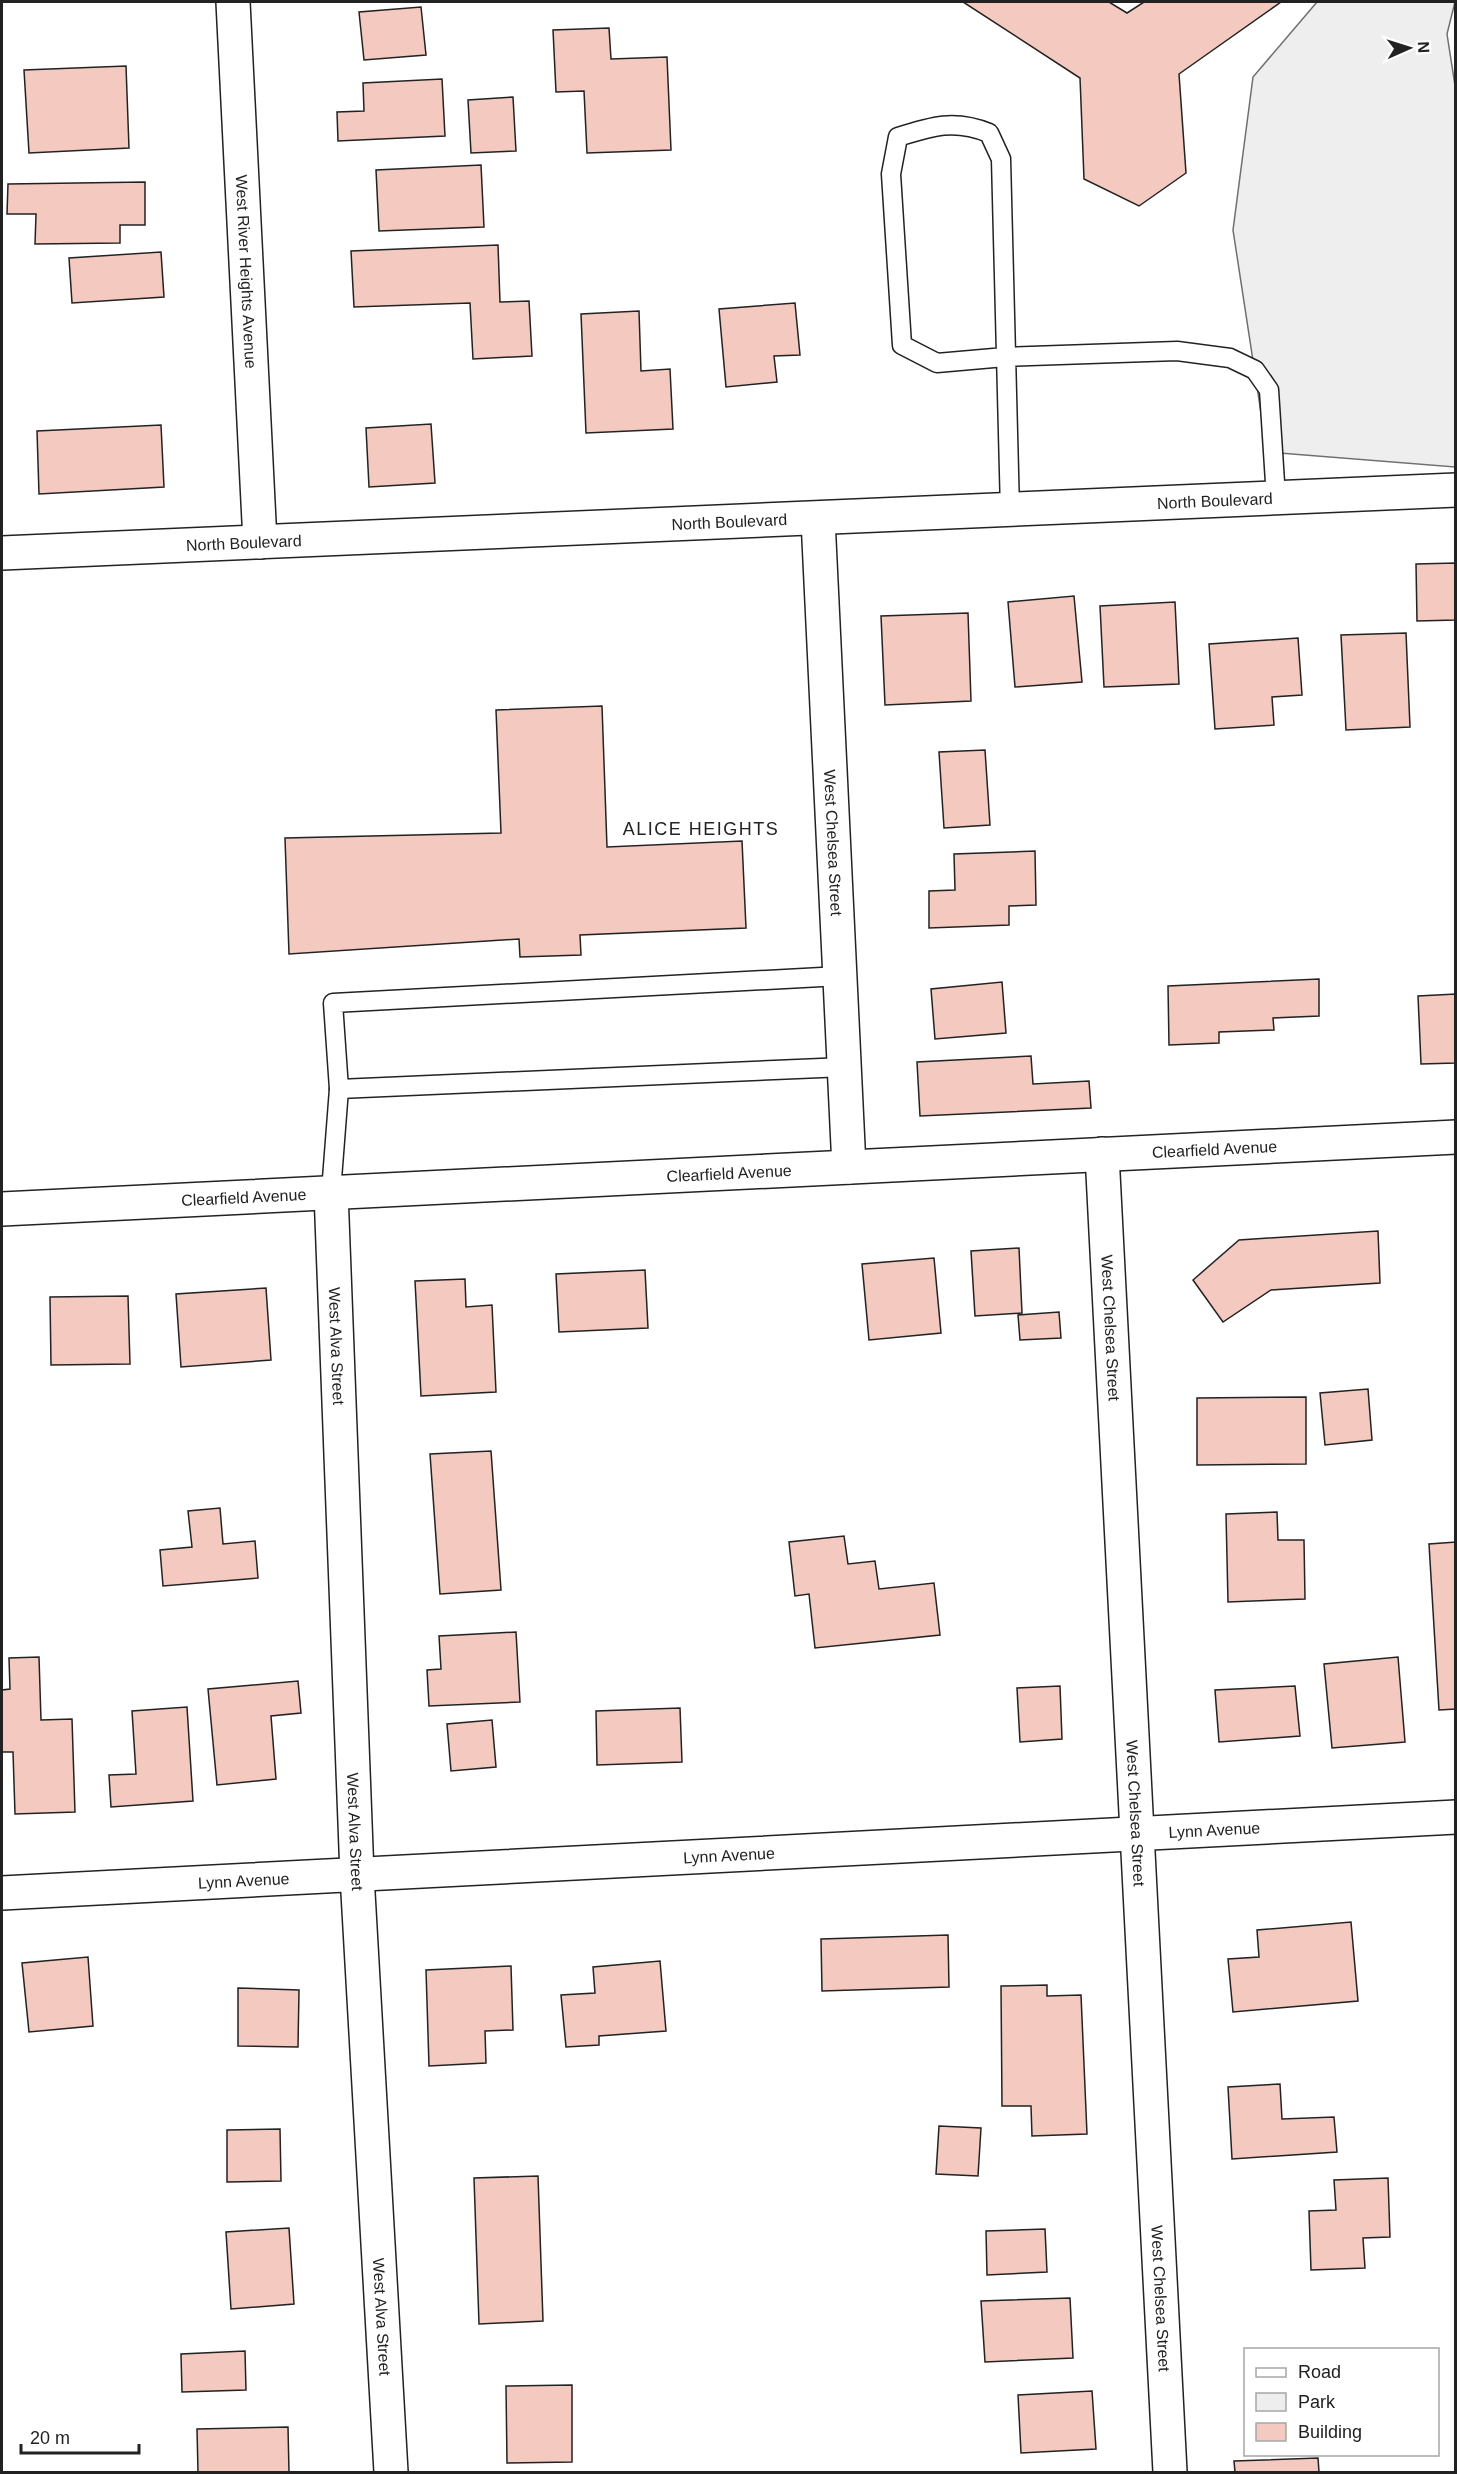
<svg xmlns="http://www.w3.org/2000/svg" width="1457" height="2474" font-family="Helvetica,sans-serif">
  <rect width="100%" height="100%" fill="#fff"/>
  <!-- green -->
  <path fill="#eee" stroke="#6f6f6f" stroke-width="1.5" d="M1317,2H1455L1447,34L1456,92L1455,467L1267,452L1233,230L1253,77Z"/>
  <!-- building -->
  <g fill="#f3c9c0" stroke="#222" stroke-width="1.5">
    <path d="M963,2H1109L1127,13L1144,2H1281L1179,74L1186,173L1139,206L1084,179L1080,78Z"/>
    <path d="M421,7L426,55L364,60L359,12Z"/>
    <path d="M609,28L611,59L667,57L671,150L587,153L584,91L556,92L553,30Z"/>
    <path d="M126,66L129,148L29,153L24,70Z"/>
    <path d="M442,79L445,136L338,141L337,112L364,111L363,83Z"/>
    <path d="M513,97L516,151L471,153L468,100Z"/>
    <path d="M481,165L484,227L379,231L376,170Z"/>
    <path d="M145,182V225H120V243L35,244L36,214H7L8,184Z"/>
    <path d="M498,245L500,302L529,301L532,356L473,359L470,303L354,307L351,251Z"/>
    <path d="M161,252L164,297L72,303L69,258Z"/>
    <path d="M795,303L800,355L774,356L777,382L726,387L719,309Z"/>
    <path d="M639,311L641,371L670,369L673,429L586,433L581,314Z"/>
    <path d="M431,424L435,483L369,487L366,428Z"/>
    <path d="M161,425L164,487L39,494L37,431Z"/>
    <path d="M1456,563V620L1417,621L1416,564Z"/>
    <path d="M1074,596L1082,682L1015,687L1008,602Z"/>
    <path d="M1175,602L1179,684L1104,687L1100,606Z"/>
    <path d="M968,613L971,701L885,705L881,616Z"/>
    <path d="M1406,633L1410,727L1346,730L1341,635Z"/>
    <path d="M1298,638L1302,695L1272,697L1274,725L1215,729L1209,644Z"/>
    <path d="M602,706L607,847L742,841L746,928L580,935L581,955L520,957L519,939L289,954L285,838L501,833L496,710Z"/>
    <path d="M985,750L990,825L944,828L939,752Z"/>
    <path d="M1035,851L1036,905L1009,906V925L929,928V891L955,890L954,854Z"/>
    <path d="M1319,979V1016L1273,1018L1274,1030L1219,1032V1043L1169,1045L1168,986Z"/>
    <path d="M1002,982L1006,1033L935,1039L931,989Z"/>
    <path d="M1456,994V1063L1421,1064L1418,996Z"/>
    <path d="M1031,1056L1033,1084L1089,1081L1091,1108L920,1116L917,1062Z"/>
    <path d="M1378,1231L1380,1283L1271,1290L1223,1322L1193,1280L1239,1240Z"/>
    <path d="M1019,1248L1022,1313L975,1316L971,1251Z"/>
    <path d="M934,1258L941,1333L869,1340L862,1264Z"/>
    <path d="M645,1270L648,1328L559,1332L556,1274Z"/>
    <path d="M465,1279L466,1307L492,1305L496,1392L421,1396L415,1281Z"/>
    <path d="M266,1288L271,1360L181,1367L176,1294Z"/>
    <path d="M128,1296L130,1364L51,1365L50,1297Z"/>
    <path d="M1059,1312L1061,1338L1020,1340L1018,1315Z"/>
    <path d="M1368,1389L1372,1440L1325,1445L1320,1393Z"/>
    <path d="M1306,1397V1464L1197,1465V1398Z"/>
    <path d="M491,1451L501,1590L440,1594L430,1454Z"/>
    <path d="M220,1508L223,1544L255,1541L258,1578L163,1586L160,1550L192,1547L188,1511Z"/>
    <path d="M1277,1512L1278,1540H1304L1305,1599L1228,1602L1226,1514Z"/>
    <path d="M844,1536L848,1564L875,1561L879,1589L934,1583L940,1635L815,1648L809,1594L795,1596L789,1542Z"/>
    <path d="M1456,1542V1709L1439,1710L1429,1544Z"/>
    <path d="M516,1632L520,1702L429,1706L427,1670L441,1669L439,1636Z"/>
    <path d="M39,1657L41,1720L72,1719L75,1812L15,1814L13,1752H2V1690L10,1689L9,1658Z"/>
    <path d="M1398,1657L1405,1742L1332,1748L1324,1664Z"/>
    <path d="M298,1681L301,1713L271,1716L276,1779L217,1785L208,1689Z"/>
    <path d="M1060,1686L1062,1739L1020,1742L1017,1688Z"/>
    <path d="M1295,1686L1300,1736L1219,1742L1215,1690Z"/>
    <path d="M187,1707L193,1801L111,1807L109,1775L136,1774L132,1711Z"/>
    <path d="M680,1708L682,1762L597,1765L596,1711Z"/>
    <path d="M492,1720L496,1767L451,1771L447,1724Z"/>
    <path d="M1351,1922L1358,2001L1233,2012L1228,1959L1259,1957L1257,1930Z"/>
    <path d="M948,1935L949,1987L822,1991L821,1939Z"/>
    <path d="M88,1957L93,2026L29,2032L22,1963Z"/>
    <path d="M660,1961L666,2031L599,2036V2045L566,2047L561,1995L595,1993L593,1967Z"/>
    <path d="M511,1966L513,2030L485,2031L486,2063L429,2066L426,1970Z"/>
    <path d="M1047,1985V1996L1081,1995L1087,2134L1032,2136L1031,2106H1002L1001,1986Z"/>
    <path d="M238,1988L299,1990L298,2047L238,2046Z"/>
    <path d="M1280,2084L1282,2119L1334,2117L1337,2152L1232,2159L1228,2087Z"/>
    <path d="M939,2126L981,2128L978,2176L936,2174Z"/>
    <path d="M280,2129L281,2181L227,2182V2130Z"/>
    <path d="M538,2176L543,2321L479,2324L474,2178Z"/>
    <path d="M1388,2178L1390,2237L1363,2238L1365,2268L1311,2270L1309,2211L1336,2210L1334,2180Z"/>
    <path d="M289,2228L294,2304L231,2309L226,2232Z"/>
    <path d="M1045,2229L1047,2272L987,2275L986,2231Z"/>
    <path d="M1070,2298L1073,2358L985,2362L981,2301Z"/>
    <path d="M245,2351L246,2390L182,2392L181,2354Z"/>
    <path d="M572,2385V2462L507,2463L506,2386Z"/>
    <path d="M1092,2391L1096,2449L1021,2453L1018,2395Z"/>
    <path d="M288,2427L289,2472H198L197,2429Z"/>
    <path d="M1318,2458L1319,2472H1235L1234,2461Z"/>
  </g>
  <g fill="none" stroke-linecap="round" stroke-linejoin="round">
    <!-- lane casing -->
    <g stroke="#222" stroke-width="21">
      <g id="lane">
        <path d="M1010,511L1001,159L989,133C955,119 932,126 898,137L891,174L902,345L937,363L1005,357L1177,351L1230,358L1255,370L1269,390L1276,498"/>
        <path d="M840,976L333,1003L339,1089L845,1067"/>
        <path d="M331,1192L339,1089"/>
      </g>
    </g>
    <!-- street casing -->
    <g stroke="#222" stroke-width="36">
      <g id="street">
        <path id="s1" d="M233,2L260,542"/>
        <path id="s2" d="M818,519L849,1167"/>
        <path id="s3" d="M1102,1154L1170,2472"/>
        <path id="s4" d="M331,1192L357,1875L391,2472"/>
        <path id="s5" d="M2,1209L1456,1137"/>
        <path id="s6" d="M2,1893L1456,1817"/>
      </g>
    </g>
    <!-- secondary casing -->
    <g stroke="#222" stroke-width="36">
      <g id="secondary">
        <path id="s7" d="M2,553L1456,490"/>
      </g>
    </g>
    <!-- lane -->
    <use href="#lane" stroke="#fff" stroke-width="18"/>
    <!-- street -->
    <use href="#street" stroke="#fff" stroke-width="33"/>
    <!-- secondary -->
    <use href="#secondary" stroke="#fff" stroke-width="33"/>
  </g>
  <g text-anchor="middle" stroke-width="4.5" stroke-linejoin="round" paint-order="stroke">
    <!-- street labels -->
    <g font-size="16" fill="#222" stroke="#fff">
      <text dy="6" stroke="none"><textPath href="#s1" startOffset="270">West River Heights Avenue</textPath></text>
      <text dy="6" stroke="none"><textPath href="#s7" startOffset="1214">North Boulevard</textPath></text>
      <text dy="6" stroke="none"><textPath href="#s7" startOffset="728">North Boulevard</textPath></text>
      <text dy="6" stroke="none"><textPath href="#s7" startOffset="242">North Boulevard</textPath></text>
      <text dy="6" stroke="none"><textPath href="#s2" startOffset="324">West Chelsea Street</textPath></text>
      <text dy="6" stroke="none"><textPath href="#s5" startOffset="1214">Clearfield Avenue</textPath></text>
      <text dy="6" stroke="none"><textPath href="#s5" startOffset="728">Clearfield Avenue</textPath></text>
      <text dy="6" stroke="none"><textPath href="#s5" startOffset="242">Clearfield Avenue</textPath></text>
      <text dy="6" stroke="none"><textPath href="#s3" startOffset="174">West Chelsea Street</textPath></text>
      <text dy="6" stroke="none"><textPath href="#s4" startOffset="154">West Alva Street</textPath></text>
      <text dy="6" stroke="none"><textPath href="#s3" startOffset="660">West Chelsea Street</textPath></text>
      <text dy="6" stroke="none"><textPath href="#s6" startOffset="1214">Lynn Avenue</textPath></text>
      <text dy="6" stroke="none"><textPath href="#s4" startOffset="640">West Alva Street</textPath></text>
      <text dy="6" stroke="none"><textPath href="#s6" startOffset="728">Lynn Avenue</textPath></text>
      <text dy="6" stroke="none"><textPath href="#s6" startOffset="242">Lynn Avenue</textPath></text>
      <text dy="6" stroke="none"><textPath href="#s3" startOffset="1146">West Chelsea Street</textPath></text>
      <text dy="6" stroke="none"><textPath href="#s4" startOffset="1126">West Alva Street</textPath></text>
    </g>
    <!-- neighbourhood labels -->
    <g font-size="18" letter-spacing="1.5" fill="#222" stroke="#fff">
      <text x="701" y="835">ALICE HEIGHTS</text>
    </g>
  </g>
  <!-- border -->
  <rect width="1457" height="2474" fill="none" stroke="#222222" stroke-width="6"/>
  <!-- legend -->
  <rect x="1244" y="2348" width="195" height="108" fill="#ffffff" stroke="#a7a7a7" stroke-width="1.5"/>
  <rect x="1256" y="2368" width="30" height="9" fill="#ffffff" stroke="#a7a7a7" stroke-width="1.5"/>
  <text x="1298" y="2378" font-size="18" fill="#222222">Road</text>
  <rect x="1256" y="2393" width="30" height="18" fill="#eeeeee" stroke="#a7a7a7" stroke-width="1.5"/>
  <text x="1298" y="2408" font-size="18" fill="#222222">Park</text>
  <rect x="1256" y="2423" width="30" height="18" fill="#f3c9c0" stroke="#a7a7a7" stroke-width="1.5"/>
  <text x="1298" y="2438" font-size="18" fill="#222222">Building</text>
  <!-- north arrow -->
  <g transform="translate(1409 48) rotate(87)" stroke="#ffffff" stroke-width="4.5" paint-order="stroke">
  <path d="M0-4.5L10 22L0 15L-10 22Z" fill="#222222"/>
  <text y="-9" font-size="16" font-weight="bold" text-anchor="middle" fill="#222222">N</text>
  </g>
  <!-- scale -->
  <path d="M21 2444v9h118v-9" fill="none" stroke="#222222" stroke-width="3"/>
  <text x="30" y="2444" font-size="18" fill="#222222" stroke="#ffffff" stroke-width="4.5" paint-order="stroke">20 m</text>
</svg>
